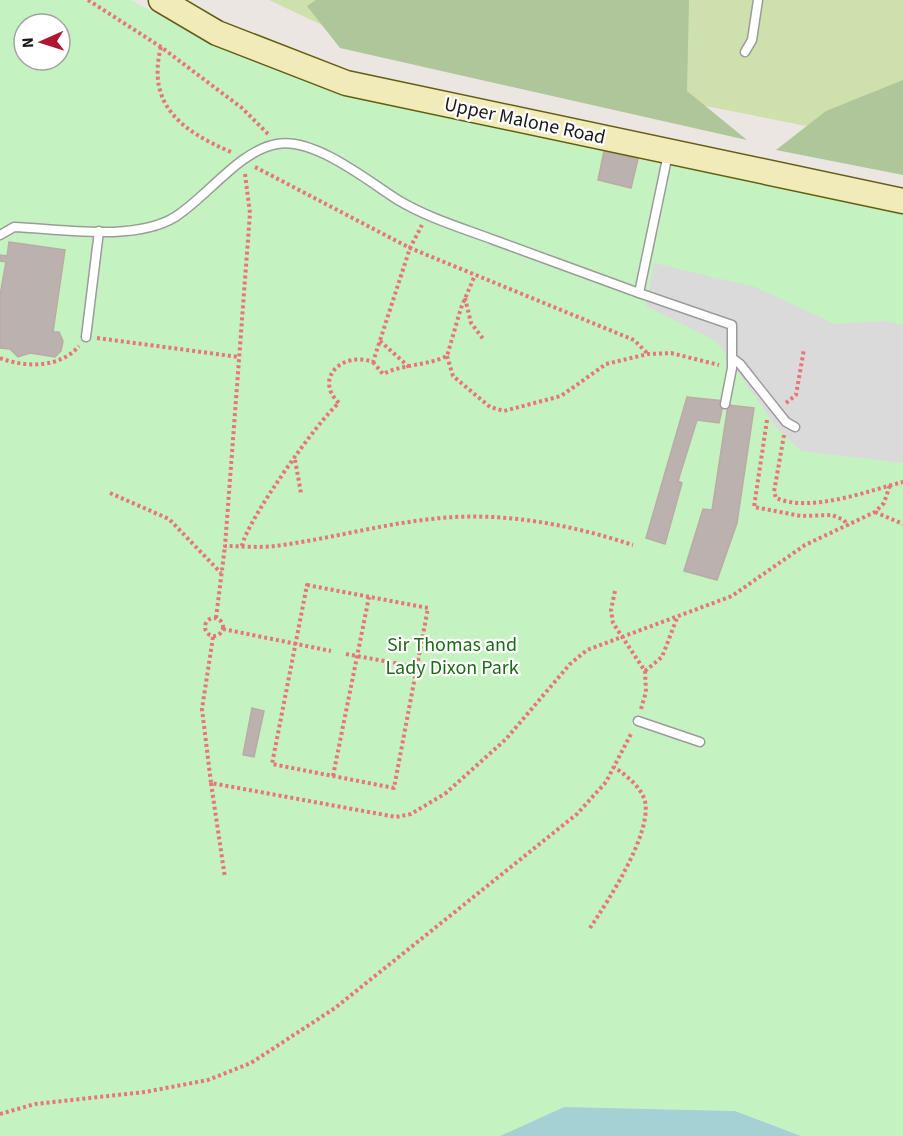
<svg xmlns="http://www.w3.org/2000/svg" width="903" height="1136" font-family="'Source Sans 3',sans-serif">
  <rect width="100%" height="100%" fill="#ebe6e1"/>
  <!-- grass -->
  <path fill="#cee0ac" d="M269,0H903V145L341,34Z"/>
  <!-- forest -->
  <g fill="#aec69a">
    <path d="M316,0H689L687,91L747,140L340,48L307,6Z"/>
    <path d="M903,80V175L776,150L826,111Z"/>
  </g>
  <!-- park -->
  <path fill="#c5f2c1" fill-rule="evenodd" d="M0,0H131L211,44L343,93L903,203V1136H801L735,1111L564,1107L500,1136H0ZM24,24H60V60H24Z"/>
  <!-- parking -->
  <path fill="#dadada" d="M654,263L755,287L835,324L887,321L903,325V463L801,451L776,427L716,341L646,306Z"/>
  <!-- water -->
  <path fill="#a6d1d4" d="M564,1107L735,1111L801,1136H500Z"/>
  <!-- building -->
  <g fill="#bbb1ae" stroke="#bbaba5" stroke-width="1.5">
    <path d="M604,151L638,159L631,188L598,180Z"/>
    <path d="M9,242L65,250L53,332H59L63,341L61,351L55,357L30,353L18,357L10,349L0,348V295L6,262L0,261V255L7,256Z"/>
    <path d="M687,397L724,401L719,423L697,420L678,481L682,483L665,544L646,538Z"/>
    <path d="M728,405L754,408L737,523L717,580L684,571L703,509L712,510Z"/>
    <path d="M252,708L264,711L254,757L243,755Z"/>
  </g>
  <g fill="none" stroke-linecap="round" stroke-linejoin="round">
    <!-- lane casing -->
    <g stroke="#9b9b9b" stroke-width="11">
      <g id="lane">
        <path d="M745,52L752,40L758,0"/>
        <path d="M668,154L639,293L732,325V368L725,404"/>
        <path d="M0,235L14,227C60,229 134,242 175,217C207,197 240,150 277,144C314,137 368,181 398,200C428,218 462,228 494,240C542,258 591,275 639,293"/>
        <path d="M86,337L99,231"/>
        <path d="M732,358L740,364L786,422L795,427"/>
        <path d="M638,721L700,742"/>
      </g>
    </g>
    <!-- secondary casing -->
    <g stroke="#625e11" stroke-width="27">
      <path id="secondary" d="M161,0L217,33L346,83L903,201"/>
    </g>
    <!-- path -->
    <g stroke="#e8757b" stroke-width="4" stroke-dasharray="3 3" stroke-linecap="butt">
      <path d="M88,0L161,47L242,108L268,134"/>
      <path d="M161,47C146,105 182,131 231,152"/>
      <path d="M255,167L410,248L634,340L648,354"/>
      <path d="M245,174L250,213L225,546C241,546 258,548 275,546C330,539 385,523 441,518C505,512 572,525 633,545"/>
      <path d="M465,298L471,323L484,340"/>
      <path d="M97,338L239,357"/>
      <path d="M380,341L409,367"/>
      <path d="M447,356L453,376L490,407L504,411L561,396L606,364L648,354L671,353L719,365"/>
      <path d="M0,358C26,368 60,368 79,346"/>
      <path d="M373,362L383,374C403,364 426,366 447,356L461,308L475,275"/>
      <path d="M786,403L796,395L804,349"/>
      <path d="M767,420L754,507L801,516L832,515L844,520L848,526"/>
      <path d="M784,435L774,492L776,498C811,513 867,491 903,482"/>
      <path d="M295,460L301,493"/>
      <path d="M110,493L169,519L221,573"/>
      <path d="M875,512L903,524"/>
      <path d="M242,546C246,522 319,419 339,403C313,378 343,351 373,362L410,248L422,225"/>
      <path d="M307,585L428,608L394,788L272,764Z"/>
      <path d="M615,591L611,610L613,623L645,671L646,692L641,709"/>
      <circle cx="214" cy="627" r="9"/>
      <path d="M216,618L225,546"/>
      <path d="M223,629L331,651"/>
      <path d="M213,637L202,709L211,783L396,817L411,814L446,793L506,739L570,664L587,650L732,596L805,545L875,512L884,503L890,485"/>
      <path d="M346,654L417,667"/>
      <path d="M645,671L662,657L677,618"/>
      <path d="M333,776L369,597"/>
      <path d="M211,783L225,878"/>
      <path d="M590,928C608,901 652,834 645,801C641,787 626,775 614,767"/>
      <path d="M0,1114L35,1104L145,1092L208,1080L251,1063L335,1008L577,814L606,782L632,732"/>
    </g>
    <!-- lane -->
    <use href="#lane" stroke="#fff" stroke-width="8"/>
    <!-- secondary -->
    <use href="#secondary" stroke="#f1ebb9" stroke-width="24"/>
  </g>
  <g text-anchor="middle" stroke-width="4.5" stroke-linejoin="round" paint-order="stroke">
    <!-- street labels -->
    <g font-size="20" fill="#1a1a1a" stroke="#fff">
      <text transform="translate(525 120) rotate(12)" y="7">Upper Malone Road</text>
    </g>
    <!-- park labels -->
    <g font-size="20" fill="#1d6a17" stroke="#fff">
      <text x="452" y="651">Sir Thomas and<tspan x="452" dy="23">Lady Dixon Park</tspan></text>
    </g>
  </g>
  <!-- north arrow -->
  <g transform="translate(42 42) rotate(267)"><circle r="28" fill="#ffffff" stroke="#a3a3a3" stroke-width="1.5"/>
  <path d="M0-4.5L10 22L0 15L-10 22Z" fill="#af162f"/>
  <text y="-9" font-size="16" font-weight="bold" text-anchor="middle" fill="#1a1a1a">N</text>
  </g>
</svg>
